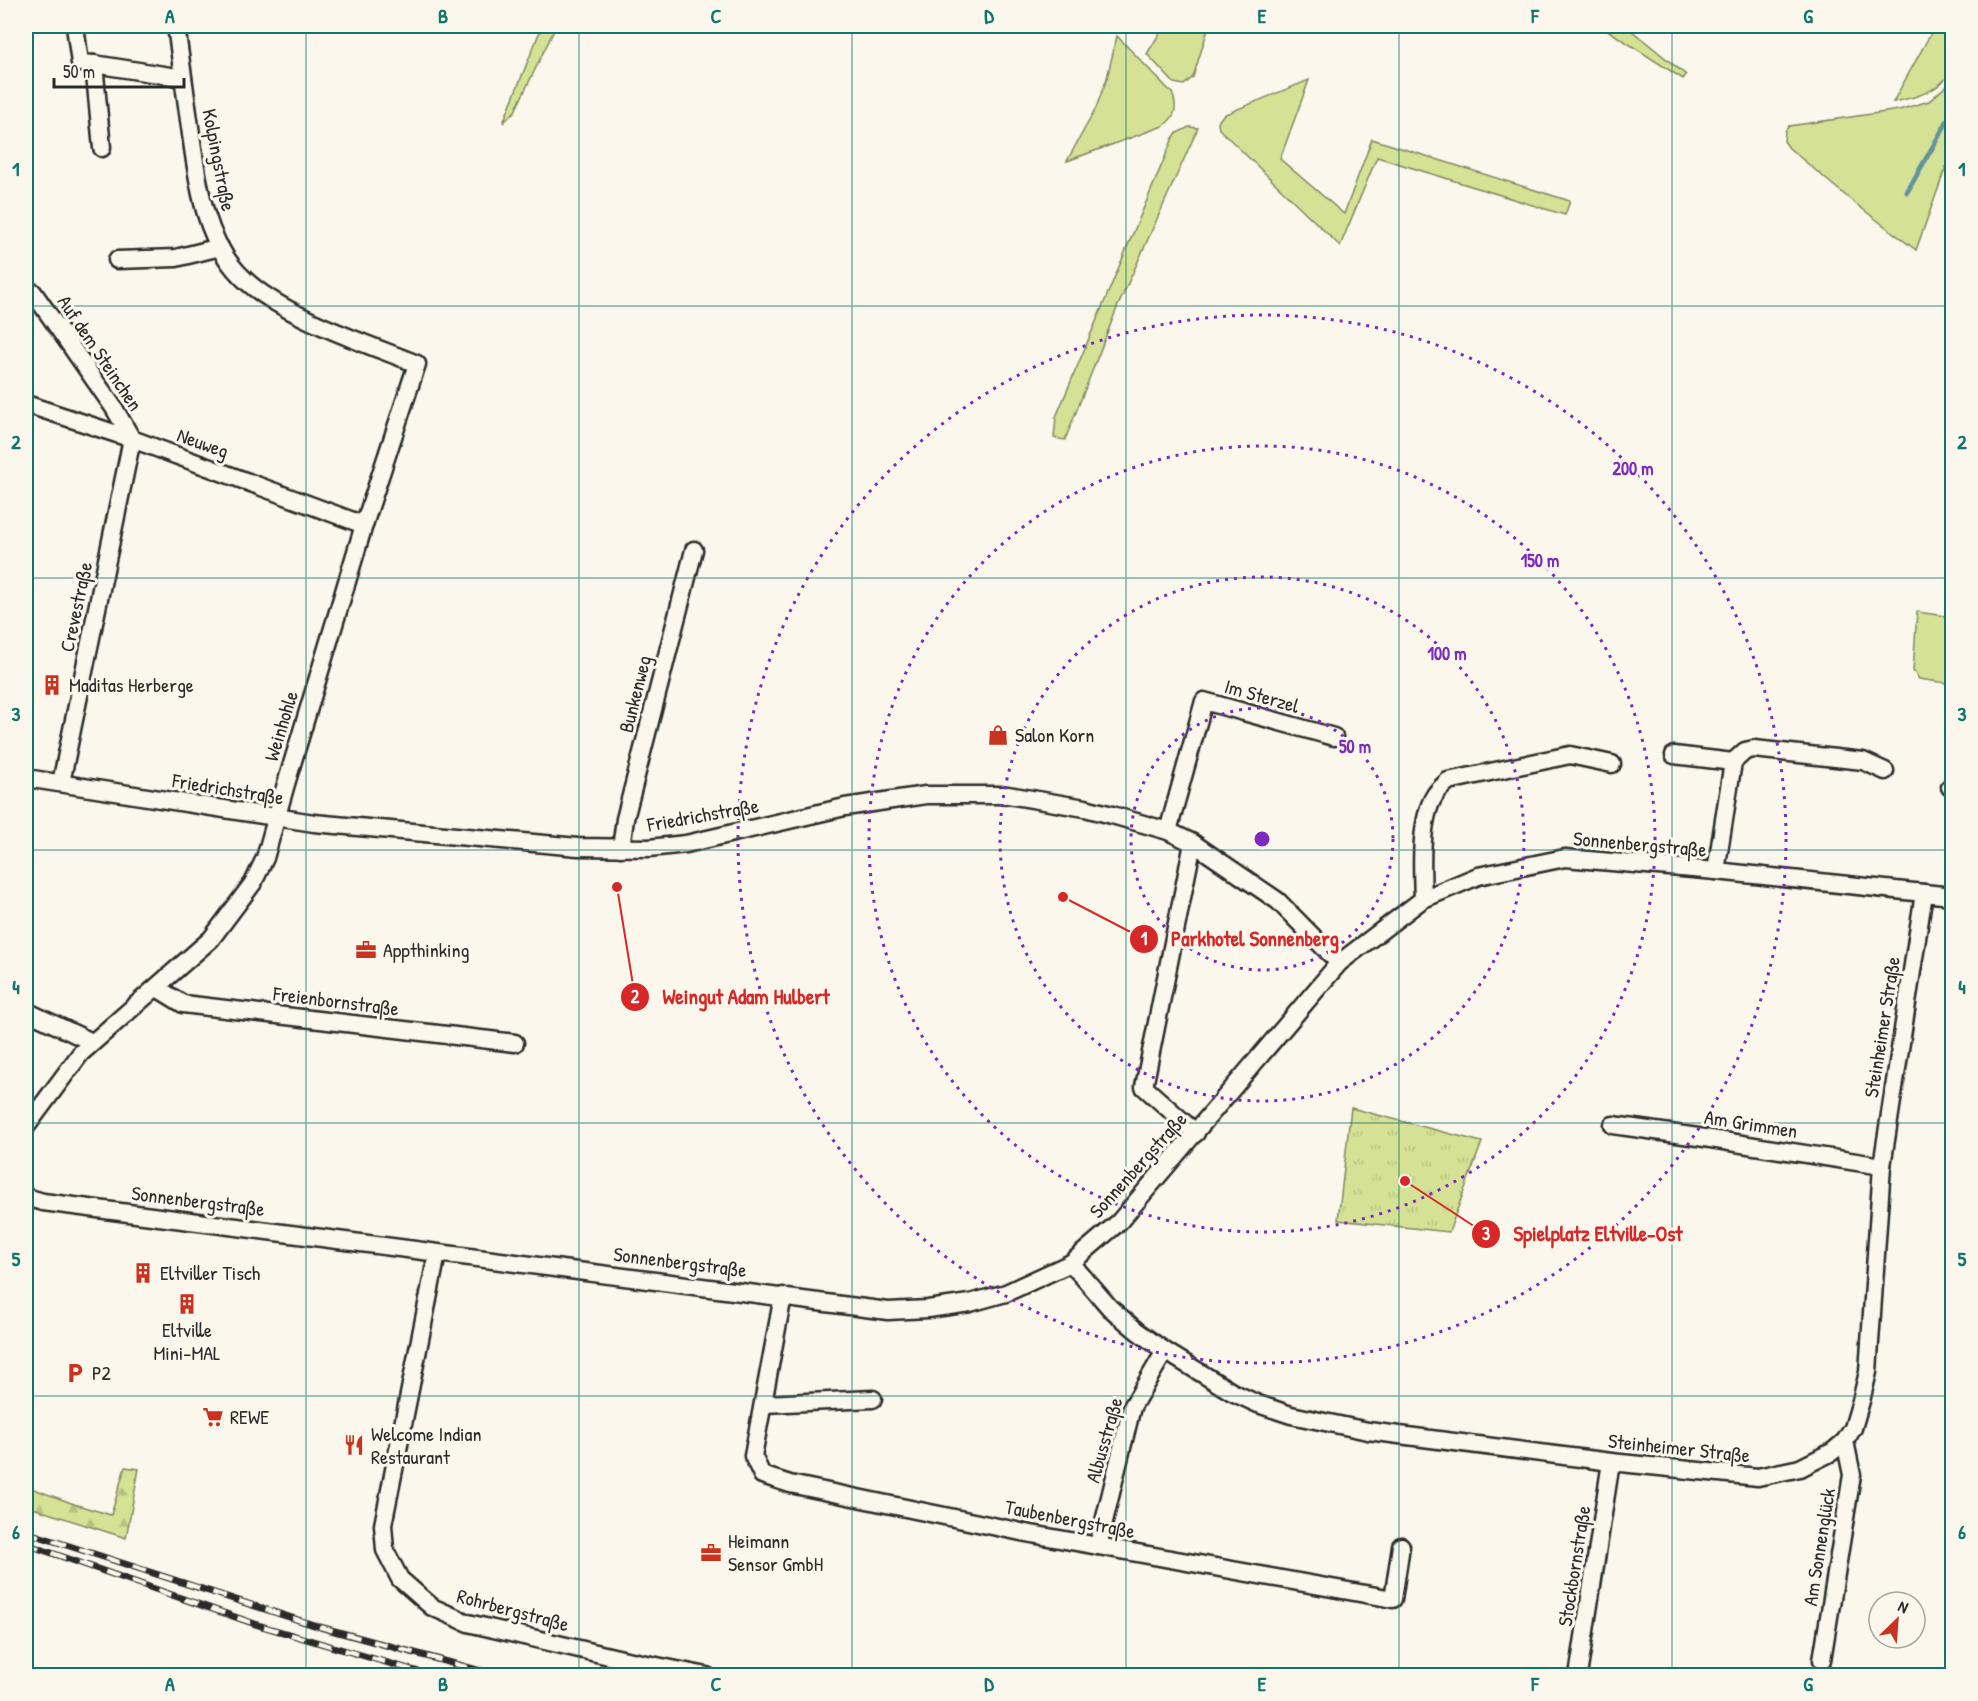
<svg xmlns="http://www.w3.org/2000/svg" width="1978" height="1701" font-family="'Patrick Hand',sans-serif">
  <defs>
    <pattern id="forest-firs" width="22" height="20" patternUnits="userSpaceOnUse" patternTransform="scale(1.5)"><rect width="22" height="20" fill="#d5e295"/><path d="M5 1l3.5 6h-7zM16 11l3.5 6h-7z" fill="#b7c281"/></pattern>
    <pattern id="park-tufts" width="24" height="20" patternUnits="userSpaceOnUse" patternTransform="scale(1.5)"><rect width="24" height="20" fill="#d5e295"/><path d="M3 7l-1-3M5 7V3M7 7l1-3M15 17l-1-3M17 17v-4M19 17l1-3" fill="none" stroke="#b7c281"/></pattern>
  </defs>
  <rect width="100%" height="100%" fill="#fbf7ec"/>
  <filter id="ink" filterUnits="userSpaceOnUse"><feTurbulence type="fractalNoise" baseFrequency=".0167" numOctaves="2"/><feDisplacementMap in="SourceGraphic" scale="12" xChannelSelector="R" yChannelSelector="G"/><feConvolveMatrix kernelMatrix="1 2 1 2 8 2 1 2 1" color-interpolation-filters="sRGB"/></filter>
  <g filter="url(#ink)">
    <!-- grass -->
    <g fill="#d5e295" stroke="#808660" stroke-width="1.5">
      <path d="M542,26H556L515,111L503,123Z"/>
      <path d="M1164,26H1209L1193,77L1184,85L1174,83L1147,54Z"/>
      <path d="M1601,26H1626L1686,75L1683,79Z"/>
      <path d="M1935,26H1952C1953,36 1955,59 1952,68C1943,91 1914,98 1893,102Z"/>
      <path d="M1117,36L1172,93C1178,107 1176,117 1163,126L1067,161L1096,108L1107,78Z"/>
      <path d="M1309,80L1280,159L1344,214L1372,139L1570,201L1565,215L1377,157L1340,246L1219,129L1218,122L1223,115Z"/>
      <path d="M1952,81V150L1916,250L1852,201L1789,148L1784,141L1785,131L1789,126L1899,110L1929,101Z"/>
      <path d="M1189,127L1198,128L1117,308L1065,440L1054,438L1056,417L1173,138L1177,133Z"/>
      <path d="M1917,612L1952,617V684L1919,679L1913,671Z"/>
    </g>
    <!-- forest -->
    <path fill="url(#forest-firs)" stroke="#808660" stroke-width="1.5" d="M125,1467L139,1469L126,1538L26,1506V1486L74,1504L111,1515Z"/>
    <!-- park -->
    <path fill="url(#park-tufts)" stroke="#808660" stroke-width="1.5" d="M1351,1108L1482,1142L1449,1232L1338,1220Z"/>
    <g fill="none" stroke-linecap="round" stroke-linejoin="round">
      <!-- stream -->
      <path stroke="#63939b" stroke-width="5" d="M1907,192L1952,113"/>
      <!-- minor casing -->
      <g stroke="#2b2b2b" stroke-width="21">
        <g id="minor">
          <path d="M75,26L80,63L94,64L183,78"/>
          <path d="M94,64L102,148"/>
          <path d="M117,260L176,258L220,247"/>
          <path d="M33,292L114,408L132,439L61,783"/>
          <path d="M26,404L132,439L364,525"/>
          <path d="M1674,755L1733,762L1745,751L1754,749L1863,761L1885,771"/>
          <path d="M26,778L314,823L578,847L649,848L686,844L845,807L926,795H1008L1085,808L1112,815L1168,831L1193,843L1278,901L1339,963"/>
          <path d="M1950,787L1952,788"/>
          <path d="M1168,831L1204,701L1334,737"/>
          <path d="M1193,843L1144,1087L1196,1133"/>
          <path d="M621,848L625,819L694,550"/>
          <path d="M1716,871L1733,762"/>
          <path d="M1423,899C1422,871 1419,819 1435,795C1438,790 1443,786 1448,781L1570,755L1612,764"/>
          <path d="M157,988L183,1004L515,1043"/>
          <path d="M26,1011L92,1042"/>
          <path d="M1613,1125L1698,1137L1882,1166"/>
          <path d="M26,1127L81,1053L211,939L253,883L265,858L286,784L364,525L417,364C365,343 281,316 242,277C201,237 197,174 189,120C185,89 180,57 176,26"/>
          <path d="M26,1197L43,1202L888,1311L928,1309L970,1303L1006,1293L1071,1263L1119,1222L1339,963L1423,899L1478,876L1565,858L1716,871L1952,896"/>
          <path d="M437,1254L383,1525L385,1550L400,1579L432,1607L468,1623L622,1659L707,1676"/>
          <path d="M1071,1263L1110,1308L1137,1331L1165,1351L1232,1392L1258,1404L1291,1415L1368,1431L1611,1462L1758,1477L1800,1468L1832,1452L1845,1441L1853,1428L1861,1401L1868,1372L1882,1166L1924,893"/>
          <path d="M783,1296L753,1456L762,1475L790,1484L1026,1533L1393,1599L1401,1546"/>
          <path d="M764,1404L873,1399"/>
          <path d="M1098,1546L1132,1407L1165,1351"/>
          <path d="M1822,1660L1852,1475L1845,1441"/>
          <path d="M1578,1676L1611,1462"/>
        </g>
      </g>
      <!-- minor -->
      <use href="#minor" stroke="#fbf7ec" stroke-width="16"/>
      <!-- rail casing -->
      <g stroke="#2b2b2b" stroke-width="7">
        <g id="rail">
          <path d="M26,1532L320,1627L499,1676"/>
          <path d="M26,1544L258,1625L433,1676"/>
        </g>
      </g>
      <!-- rail -->
      <use href="#rail" stroke="#fbf7ec" stroke-width="4.5" stroke-dasharray="14" stroke-linecap="butt"/>
    </g>
  </g>
  <!-- grid -->
  <path fill="none" stroke="#0f766e" stroke-width="1.5" stroke-opacity="0.55" d="M306,26V1676M579,26V1676M852,26V1676M1126,26V1676M1399,26V1676M1672,26V1676M26,306H1952M26,578H1952M26,850H1952M26,1123H1952M26,1396H1952"/>
  <!-- distance rings -->
  <g fill="none" stroke="#7b2cbf" stroke-width="3" stroke-dasharray="3 6">
    <circle cx="1262" cy="839" r="131"/>
    <circle cx="1262" cy="839" r="262"/>
    <circle cx="1262" cy="839" r="393"/>
    <circle cx="1262" cy="839" r="524"/>
  </g>
  <!-- icons -->
  <defs>
    <g id="building-bare" transform="scale(1.62)"><path d="M-4-6H4V6H1V3H-1V6H-4ZM-2.5-4.3h1.7v1.8h-1.7ZM.8-4.3h1.7v1.8H.8ZM-2.5-1h1.7V.8h-1.7ZM.8-1h1.7V.8H.8Z" fill="#c8321e" stroke="#fbf7ec" stroke-width="2.5" paint-order="stroke"/></g>
    <g id="shop-bare" transform="scale(1.62)"><path d="M-5-2.5h2.3a2.7 3.5 0 0 1 5.4 0H5L5.5 6h-11ZM-1.5-2.5h3a1.5 2.3 0 0 0-3 0Z" fill="#c8321e" stroke="#fbf7ec" stroke-width="2.5" paint-order="stroke"/></g>
    <g id="office-bare" transform="scale(1.62)"><path d="M-6-3h4V-5.5h4V-3h4V5H-6ZM-1-4.5V-3h2v-1.5ZM-6 0V1H6V0Z" fill="#c8321e" stroke="#fbf7ec" stroke-width="2.5" paint-order="stroke"/></g>
    <g id="parking-bare" transform="scale(1.62)"><path d="M-3.5-5.5H1a3.5 3.5 0 0 1 0 7H-1V5.5H-3.5ZM-1-3.4V-.6H.8a1.4 1.4 0 0 0 0-2.8Z" fill="#c8321e" stroke="#fbf7ec" stroke-width="2.5" paint-order="stroke"/></g>
    <g id="supermarket-bare" transform="scale(1.62)"><path d="M-6-5.5h2.5l.6 2H6L4.5 2H-2.5L-4.4-4H-6ZM-1.5 3.2a1.3 1.3 0 1 0 .1 0ZM3 3.2a1.3 1.3 0 1 0 .1 0Z" fill="#c8321e" stroke="#fbf7ec" stroke-width="2.5" paint-order="stroke"/></g>
    <g id="restaurant-bare" transform="scale(1.62)"><path d="M-5-6h1v4h1v-4h1v4h1v-4h1v5L-1.5 .5V6h-2V.5L-5-1ZM5-6V6H3V1.5H1.5Q1.5-4 5-6Z" fill="#c8321e" stroke="#fbf7ec" stroke-width="2.5" paint-order="stroke"/></g>
  </defs>
  <g fill-rule="evenodd">
    <use href="#building-bare" x="52" y="685"/>
    <use href="#shop-bare" x="998" y="735"/>
    <use href="#office-bare" x="366" y="950"/>
    <use href="#building-bare" x="143" y="1273"/>
    <use href="#building-bare" x="187" y="1304"/>
    <use href="#parking-bare" x="75" y="1373"/>
    <use href="#supermarket-bare" x="213" y="1417"/>
    <use href="#restaurant-bare" x="354" y="1445"/>
    <use href="#office-bare" x="711" y="1553"/>
  </g>
  <g text-anchor="middle" stroke-width="6" stroke-linejoin="round" paint-order="stroke">
    <!-- street labels -->
    <g font-size="20" fill="#2b2b2b" stroke="#fbf7ec">
      <text transform="translate(219 160) rotate(79)" y="7">Kolpingstraße</text>
      <text transform="translate(100 353) rotate(56)" y="7">Auf dem Steinchen</text>
      <text transform="translate(203 443) rotate(20)" y="7">Neuweg</text>
      <text transform="translate(76 607) rotate(-78)" y="7">Crevestraße</text>
      <text transform="translate(635 694) rotate(-76)" y="7">Bunkenweg</text>
      <text transform="translate(1262 696) rotate(16)" y="7">Im Sterzel</text>
      <text transform="translate(281 726) rotate(-73)" y="7">Weinhohle</text>
      <text transform="translate(228 789) rotate(9)" y="7">Friedrichstraße</text>
      <text transform="translate(703 815) rotate(-10)" y="7">Friedrichstraße</text>
      <text transform="translate(1640 844) rotate(5)" y="7">Sonnenbergstraße</text>
      <text transform="translate(336 1001) rotate(7)" y="7">Freienbornstraße</text>
      <text transform="translate(1882 1027) rotate(-81)" y="7">Steinheimer Straße</text>
      <text transform="translate(1751 1124) rotate(9)" y="7">Am Grimmen</text>
      <text transform="translate(1138 1165) rotate(-48)" y="7">Sonnenbergstraße</text>
      <text transform="translate(198 1201) rotate(7)" y="7">Sonnenbergstraße</text>
      <text transform="translate(680 1262) rotate(7)" y="7">Sonnenbergstraße</text>
      <text transform="translate(1104 1440) rotate(-74)" y="7">Albusstraße</text>
      <text transform="translate(1679 1448) rotate(6)" y="7">Steinheimer Straße</text>
      <text transform="translate(1070 1519) rotate(11)" y="7">Taubenbergstraße</text>
      <text transform="translate(1819 1547) rotate(-81)" y="7">Am Sonnenglück</text>
      <text transform="translate(1574 1566) rotate(-81)" y="7">Stockbornstraße</text>
      <text transform="translate(513 1610) rotate(15)" y="7">Rohrbergstraße</text>
    </g>
    <!-- poi labels -->
    <g font-size="20" fill="#2b2b2b" stroke="#fbf7ec" text-anchor="start">
      <text x="69" y="692">Maditas Herberge</text>
      <text x="1015" y="742">Salon Korn</text>
      <text x="383" y="957">Appthinking</text>
      <text x="160" y="1280">Eltviller Tisch</text>
      <text x="187" y="1337" text-anchor="middle">Eltville<tspan x="187" dy="23">Mini-MAL</tspan></text>
      <text x="92" y="1380">P2</text>
      <text x="230" y="1424">REWE</text>
      <text x="371" y="1441">Welcome Indian<tspan x="371" dy="23">Restaurant</tspan></text>
      <text x="728" y="1548">Heimann<tspan x="728" dy="23">Sensor GmbH</tspan></text>
    </g>
  </g>
  <circle cx="1262" cy="839" r="9" fill="#7b2cbf" stroke="#fbf7ec" stroke-width="3"/>
  <g font-size="18" text-anchor="middle" font-weight="bold" fill="#7b2cbf" stroke="#fbf7ec" stroke-width="6" stroke-linejoin="round" paint-order="stroke">
    <text x="1633" y="475">200 m</text>
    <text x="1540" y="567">150 m</text>
    <text x="1447" y="660">100 m</text>
    <text x="1355" y="753">50 m</text>
  </g>
  <!-- callouts -->
  <path fill="none" stroke="#d62828" stroke-width="2" d="M1063 897L1144 939M617 887L635 997M1405 1181L1486 1234"/>
  <g fill="#d62828" stroke="#fbf7ec" stroke-width="2">
    <circle cx="1063" cy="897" r="6"/>
    <circle cx="617" cy="887" r="6"/>
    <circle cx="1405" cy="1181" r="6"/>
    <circle cx="1144" cy="939" r="15"/>
    <circle cx="635" cy="997" r="15"/>
    <circle cx="1486" cy="1234" r="15"/>
  </g>
  <g font-size="18" text-anchor="middle" font-weight="bold" fill="#fff">
    <text x="1144" y="945">1</text>
    <text x="635" y="1003">2</text>
    <text x="1486" y="1240">3</text>
  </g>
  <g font-size="21" text-anchor="middle" font-weight="bold" fill="#d62828" stroke="#fbf7ec" stroke-width="6" stroke-linejoin="round" paint-order="stroke">
    <text x="1255" y="946">Parkhotel Sonnenberg</text>
    <text x="746" y="1004">Weingut Adam Hulbert</text>
    <text x="1598" y="1241">Spielplatz Eltville-Ost</text>
  </g>
  <!-- margin -->
  <rect width="1978" height="1701" fill="none" stroke="#fbf7ec" stroke-width="66"/>
  <!-- north arrow -->
  <g transform="translate(1897 1620) rotate(25)"><circle r="28" fill="#fbf7ec" stroke="#a8a59f" stroke-width="1.5"/>
  <path d="M0-4.5L10 22L0 15L-10 22Z" fill="#c8321e"/>
  <text y="-9" font-size="16" font-weight="bold" text-anchor="middle" fill="#2b2b2b">N</text>
  </g>
  <!-- scale -->
  <path d="M54 78v9h130v-9" fill="none" stroke="#2b2b2b" stroke-width="3"/>
  <text x="63" y="78" font-size="18" fill="#2b2b2b" stroke="#fbf7ec" stroke-width="4.5" paint-order="stroke">50 m</text>
  <rect x="33" y="33" width="1912" height="1635" fill="none" stroke="#0f766e" stroke-width="2"/>
  <g font-size="20" text-anchor="middle" font-weight="bold" fill="#0f766e">
    <text x="170" y="23">A</text>
    <text x="443" y="23">B</text>
    <text x="716" y="23">C</text>
    <text x="989" y="23">D</text>
    <text x="1262" y="23">E</text>
    <text x="1535" y="23">F</text>
    <text x="1808" y="23">G</text>
    <text x="16" y="176">1</text>
    <text x="1962" y="176">1</text>
    <text x="16" y="449">2</text>
    <text x="1962" y="449">2</text>
    <text x="16" y="721">3</text>
    <text x="1962" y="721">3</text>
    <text x="16" y="994">4</text>
    <text x="1962" y="994">4</text>
    <text x="16" y="1266">5</text>
    <text x="1962" y="1266">5</text>
    <text x="16" y="1539">6</text>
    <text x="1962" y="1539">6</text>
    <text x="170" y="1691">A</text>
    <text x="443" y="1691">B</text>
    <text x="716" y="1691">C</text>
    <text x="989" y="1691">D</text>
    <text x="1262" y="1691">E</text>
    <text x="1535" y="1691">F</text>
    <text x="1808" y="1691">G</text>
  </g>
</svg>
